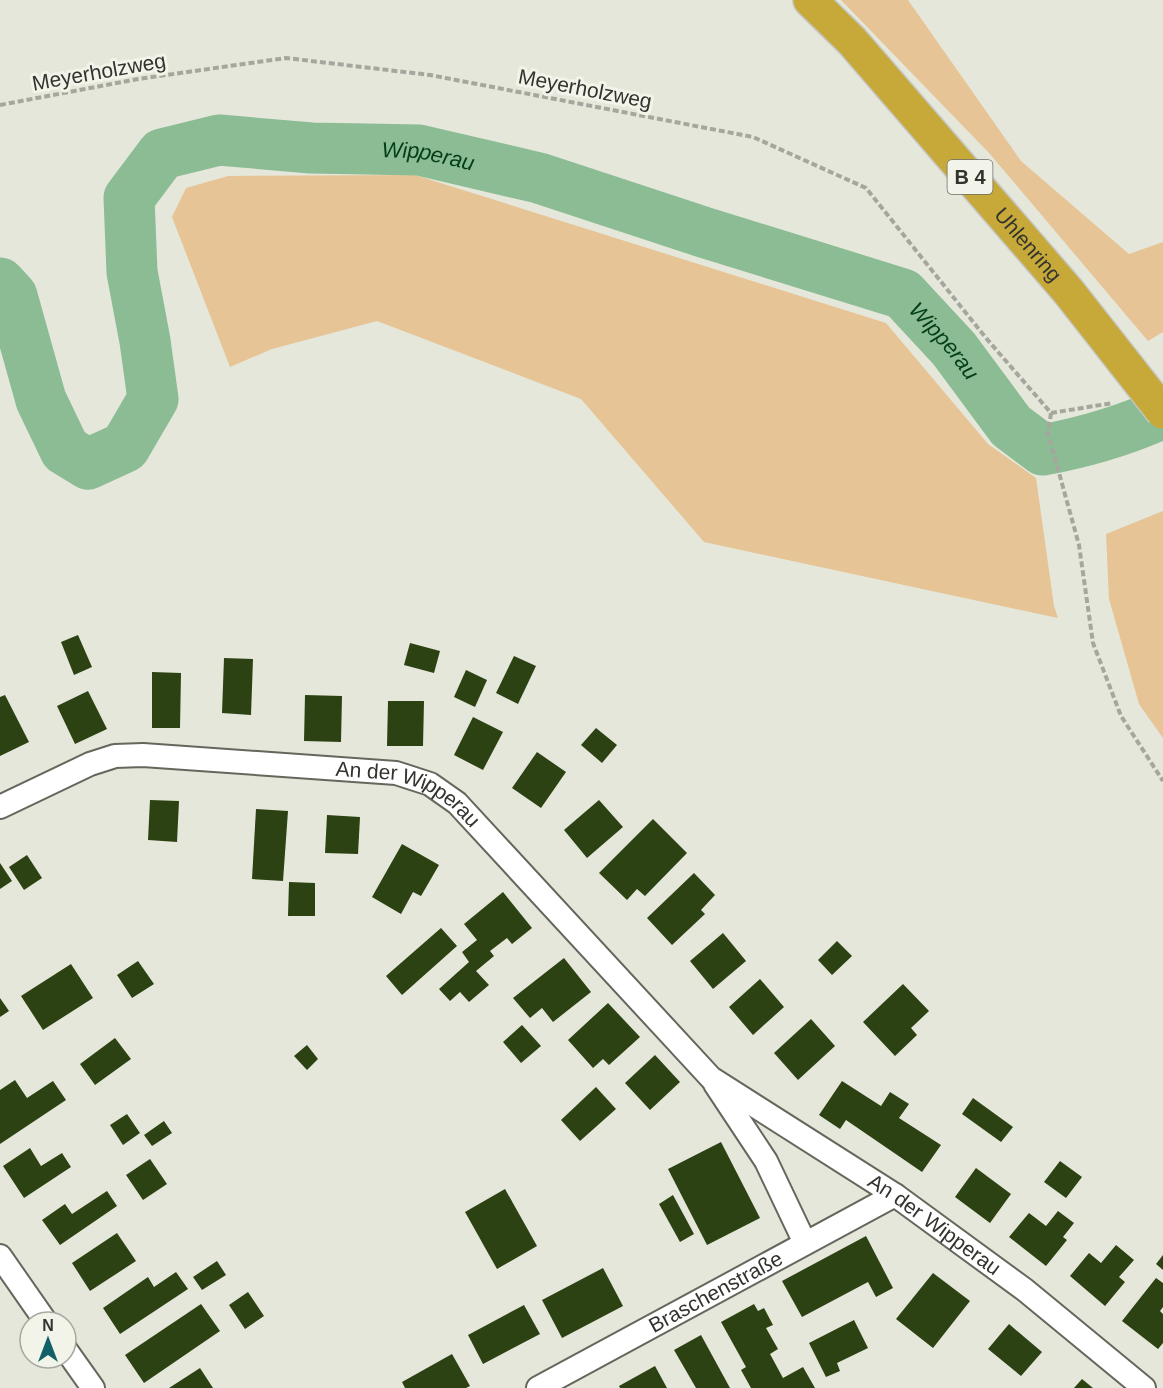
<svg xmlns="http://www.w3.org/2000/svg" width="1163" height="1388" font-family="Arial,sans-serif">
  <rect width="100%" height="100%" fill="#e5e7db"/>
  <!-- green -->
  <g fill="#e6c495">
    <path d="M841,0H908L1021,161L1129,254L1163,242V332L1148,341L990,154Z"/>
    <path d="M415,175L886,323L988,444L1036,478L1054,606L1058,618L704,542L581,399L377,321L272,349L230,367L172,217L186,188L228,176Z"/>
    <path d="M1163,511V738L1139,704L1109,599L1106,534Z"/>
  </g>
  <g fill="none" stroke-linecap="round" stroke-linejoin="round">
    <!-- river -->
    <path stroke="#8bbc93" stroke-width="51" id="s1" d="M0,283L12,296L41,400L65,450L88,464L125,447L153,399L145,341L132,272L129,198L162,154L219,140L311,148L419,150L539,178L703,232L903,294L954,349L1011,426L1043,450C1085,442 1124,431 1163,413"/>
  </g>
  <!-- building -->
  <g fill="#2c4212">
    <path d="M78,635L92,667L74,675L61,642Z"/>
    <path d="M410,643L440,651L434,673L404,665Z"/>
    <path d="M514,656L536,666L518,704L496,693Z"/>
    <path d="M224,658L253,659L251,715L222,713Z"/>
    <path d="M466,670L487,680L475,707L454,697Z"/>
    <path d="M152,672L181,673L180,728H152Z"/>
    <path d="M88,691L107,729L75,744L57,706Z"/>
    <path d="M5,695L29,742L0,756V697Z"/>
    <path d="M305,695L342,696L341,742L304,741Z"/>
    <path d="M388,701H424L423,746H387Z"/>
    <path d="M473,717L503,732L483,770L454,755Z"/>
    <path d="M596,728L617,745L602,763L581,745Z"/>
    <path d="M537,752L566,772L541,808L512,788Z"/>
    <path d="M150,800L179,801L177,842L148,840Z"/>
    <path d="M599,800L623,827L587,858L564,830Z"/>
    <path d="M256,809L288,811L283,881L252,879Z"/>
    <path d="M327,815L360,817L358,854L325,853Z"/>
    <path d="M653,819L687,853L645,896L637,889L627,900L599,873Z"/>
    <path d="M402,844L439,865L421,896L413,892L401,914L372,897Z"/>
    <path d="M27,855L42,878L24,890L9,867Z"/>
    <path d="M0,863L12,881L0,889Z"/>
    <path d="M694,873L715,895L701,910L705,914L672,945L647,918Z"/>
    <path d="M289,882L315,883V916H288Z"/>
    <path d="M503,892L532,928L512,944L507,938L490,951L494,956L476,971L489,985L469,1002L460,992L450,1001L439,989L469,962L462,952L477,940L464,924Z"/>
    <path d="M441,928L457,946L402,995L386,976Z"/>
    <path d="M723,933L746,961L713,989L690,961Z"/>
    <path d="M837,941L852,956L832,975L818,960Z"/>
    <path d="M564,958L591,992L553,1022L542,1008L530,1018L513,998Z"/>
    <path d="M138,961L154,984L132,998L117,975Z"/>
    <path d="M71,964L93,998L43,1030L21,996Z"/>
    <path d="M760,979L784,1007L753,1035L729,1007Z"/>
    <path d="M903,984L929,1011L911,1028L917,1035L895,1056L863,1022Z"/>
    <path d="M0,998L9,1011L0,1017Z"/>
    <path d="M608,1003L640,1037L609,1065L603,1059L593,1068L568,1040Z"/>
    <path d="M811,1019L835,1046L798,1080L774,1053Z"/>
    <path d="M522,1025L541,1046L521,1063L503,1042Z"/>
    <path d="M115,1038L131,1059L95,1085L80,1064Z"/>
    <path d="M307,1045L318,1059L307,1070L294,1056Z"/>
    <path d="M655,1055L680,1082L650,1110L625,1083Z"/>
    <path d="M15,1080L27,1098L53,1081L66,1100L0,1144V1090Z"/>
    <path d="M842,1081L881,1106L890,1092L909,1104L899,1118L941,1145L922,1172L846,1120L840,1129L819,1115Z"/>
    <path d="M596,1087L616,1109L580,1141L561,1120Z"/>
    <path d="M973,1098L1013,1127L1001,1142L962,1114Z"/>
    <path d="M127,1114L140,1133L123,1145L110,1125Z"/>
    <path d="M164,1121L172,1133L152,1146L144,1135Z"/>
    <path d="M721,1142L760,1218L707,1245L668,1169Z"/>
    <path d="M30,1148L41,1166L62,1153L71,1167L24,1198L3,1166Z"/>
    <path d="M150,1159L167,1184L143,1200L126,1175Z"/>
    <path d="M1060,1161L1082,1177L1066,1198L1044,1182Z"/>
    <path d="M976,1168L1011,1194L990,1223L955,1197Z"/>
    <path d="M505,1189L537,1246L497,1269L465,1212Z"/>
    <path d="M107,1191L117,1206L60,1245L42,1220L65,1204L72,1214Z"/>
    <path d="M673,1195L694,1234L680,1242L659,1204Z"/>
    <path d="M1058,1211L1074,1223L1063,1237L1067,1240L1046,1266L1009,1237L1029,1213L1046,1226Z"/>
    <path d="M117,1233L136,1261L90,1291L72,1263Z"/>
    <path d="M866,1236L893,1288L876,1297L868,1282L802,1317L782,1281Z"/>
    <path d="M1116,1245L1134,1260L1119,1277L1125,1282L1105,1306L1070,1276L1089,1253L1101,1263Z"/>
    <path d="M1163,1255V1270L1156,1264Z"/>
    <path d="M217,1261L226,1275L202,1290L193,1277Z"/>
    <path d="M603,1268L623,1306L562,1338L542,1300Z"/>
    <path d="M176,1272L188,1289L120,1334L103,1308L148,1277L154,1287Z"/>
    <path d="M933,1273L970,1301L933,1348L896,1319Z"/>
    <path d="M1156,1278L1163,1283V1307L1160,1311L1163,1314V1343L1158,1349L1122,1321Z"/>
    <path d="M248,1292L264,1316L245,1329L229,1305Z"/>
    <path d="M201,1304L220,1331L144,1383L125,1355Z"/>
    <path d="M754,1304L758,1311L764,1308L773,1325L766,1328L778,1349L770,1354L783,1378L803,1367L815,1388H751L741,1370L746,1367L721,1322Z"/>
    <path d="M524,1305L540,1334L483,1364L468,1335Z"/>
    <path d="M854,1320L868,1348L837,1363L840,1371L826,1377L809,1343Z"/>
    <path d="M1009,1324L1042,1352L1021,1376L988,1349Z"/>
    <path d="M701,1335L730,1388H696L674,1350Z"/>
    <path d="M452,1354L470,1386L466,1388H405L402,1382Z"/>
    <path d="M655,1366L667,1388H620L619,1386Z"/>
    <path d="M200,1368L213,1388H169Z"/>
    <path d="M1082,1379L1093,1388H1074Z"/>
  </g>
  <g fill="none" stroke-linecap="round" stroke-linejoin="round">
    <!-- street casing -->
    <g stroke="#65665c" stroke-width="26">
      <g id="street">
        <path id="s2" d="M0,807L90,764L115,756L143,755L396,773L430,784L457,803L711,1078L895,1195L1025,1290L1144,1388"/>
        <path d="M715,1084L766,1161L805,1243"/>
        <path d="M0,1256L46,1322"/>
        <path d="M66,1350L93,1388"/>
        <path id="s3" d="M538,1388L895,1195"/>
      </g>
    </g>
    <!-- highway casing -->
    <g stroke="#c6c6c5" stroke-width="36">
      <g id="highway">
        <path id="s4" d="M810,0L852,41L1068,291L1123,361"/>
      </g>
    </g>
    <!-- path -->
    <g stroke="#a5a79e" stroke-width="4" stroke-dasharray="6 3" stroke-linecap="butt">
      <path d="M0,105L138,79L286,58L430,75L753,137L866,188L986,338L1051,413"/>
      <path d="M1051,413L1048,433L1079,545L1093,643L1121,716L1163,781"/>
      <path d="M1051,413L1113,403"/>
    </g>
    <!-- street -->
    <use href="#street" stroke="#fff" stroke-width="22"/>
    <!-- highway -->
    <use href="#highway" stroke="#c7a939" stroke-width="33"/>
    <!-- highway-bridge casing -->
    <g stroke="#c6c6c5" stroke-width="36" stroke-linecap="butt">
      <path id="highway-bridge" d="M1123,361L1163,412"/>
    </g>
    <!-- highway-bridge -->
    <use href="#highway-bridge" stroke="#c7a939" stroke-width="33"/>
  </g>
  <g text-anchor="middle" stroke-width="6" stroke-linejoin="round" paint-order="stroke">
    <!-- shield labels -->
    <rect fill="#f3f4e9" stroke="#6d6e67" stroke-width="1.5" x="947.5" y="160" width="45" height="34" rx="4.5"/>
    <g font-size="20" font-weight="bold" fill="#33342f">
      <text x="970" y="184">B 4</text>
    </g>
    <!-- street labels -->
    <g font-size="21" fill="#33342f" stroke="#f3f4e9">
      <text transform="translate(99 72) rotate(-10)" y="7">Meyerholzweg</text>
      <text transform="translate(585 89) rotate(11)" y="7">Meyerholzweg</text>
      <text dy="7" stroke="none"><textPath href="#s4" startOffset="328">Uhlenring</textPath></text>
      <text dy="7" stroke="none"><textPath href="#s2" startOffset="426">An der Wipperau</textPath></text>
      <text dy="7" stroke="none"><textPath href="#s2" startOffset="1118">An der Wipperau</textPath></text>
      <text dy="7" stroke="none"><textPath href="#s3" startOffset="202">Braschenstraße</textPath></text>
    </g>
    <!-- water labels -->
    <g font-size="22" font-style="italic" fill="#043f18" stroke="#f3f4e9">
      <text dy="8" stroke="none"><textPath href="#s1" startOffset="831">Wipperau</textPath></text>
      <text dy="8" stroke="none"><textPath href="#s1" startOffset="1389">Wipperau</textPath></text>
    </g>
  </g>
  <!-- north arrow -->
  <g transform="translate(48 1340)"><circle r="28" fill="#f3f4e9" stroke="#a6a79f" stroke-width="1.5"/>
  <path d="M0-4.5L10 22L0 15L-10 22Z" fill="#116168"/>
  <text y="-9" font-size="16" font-weight="bold" text-anchor="middle" fill="#33342f">N</text>
  </g>
</svg>
